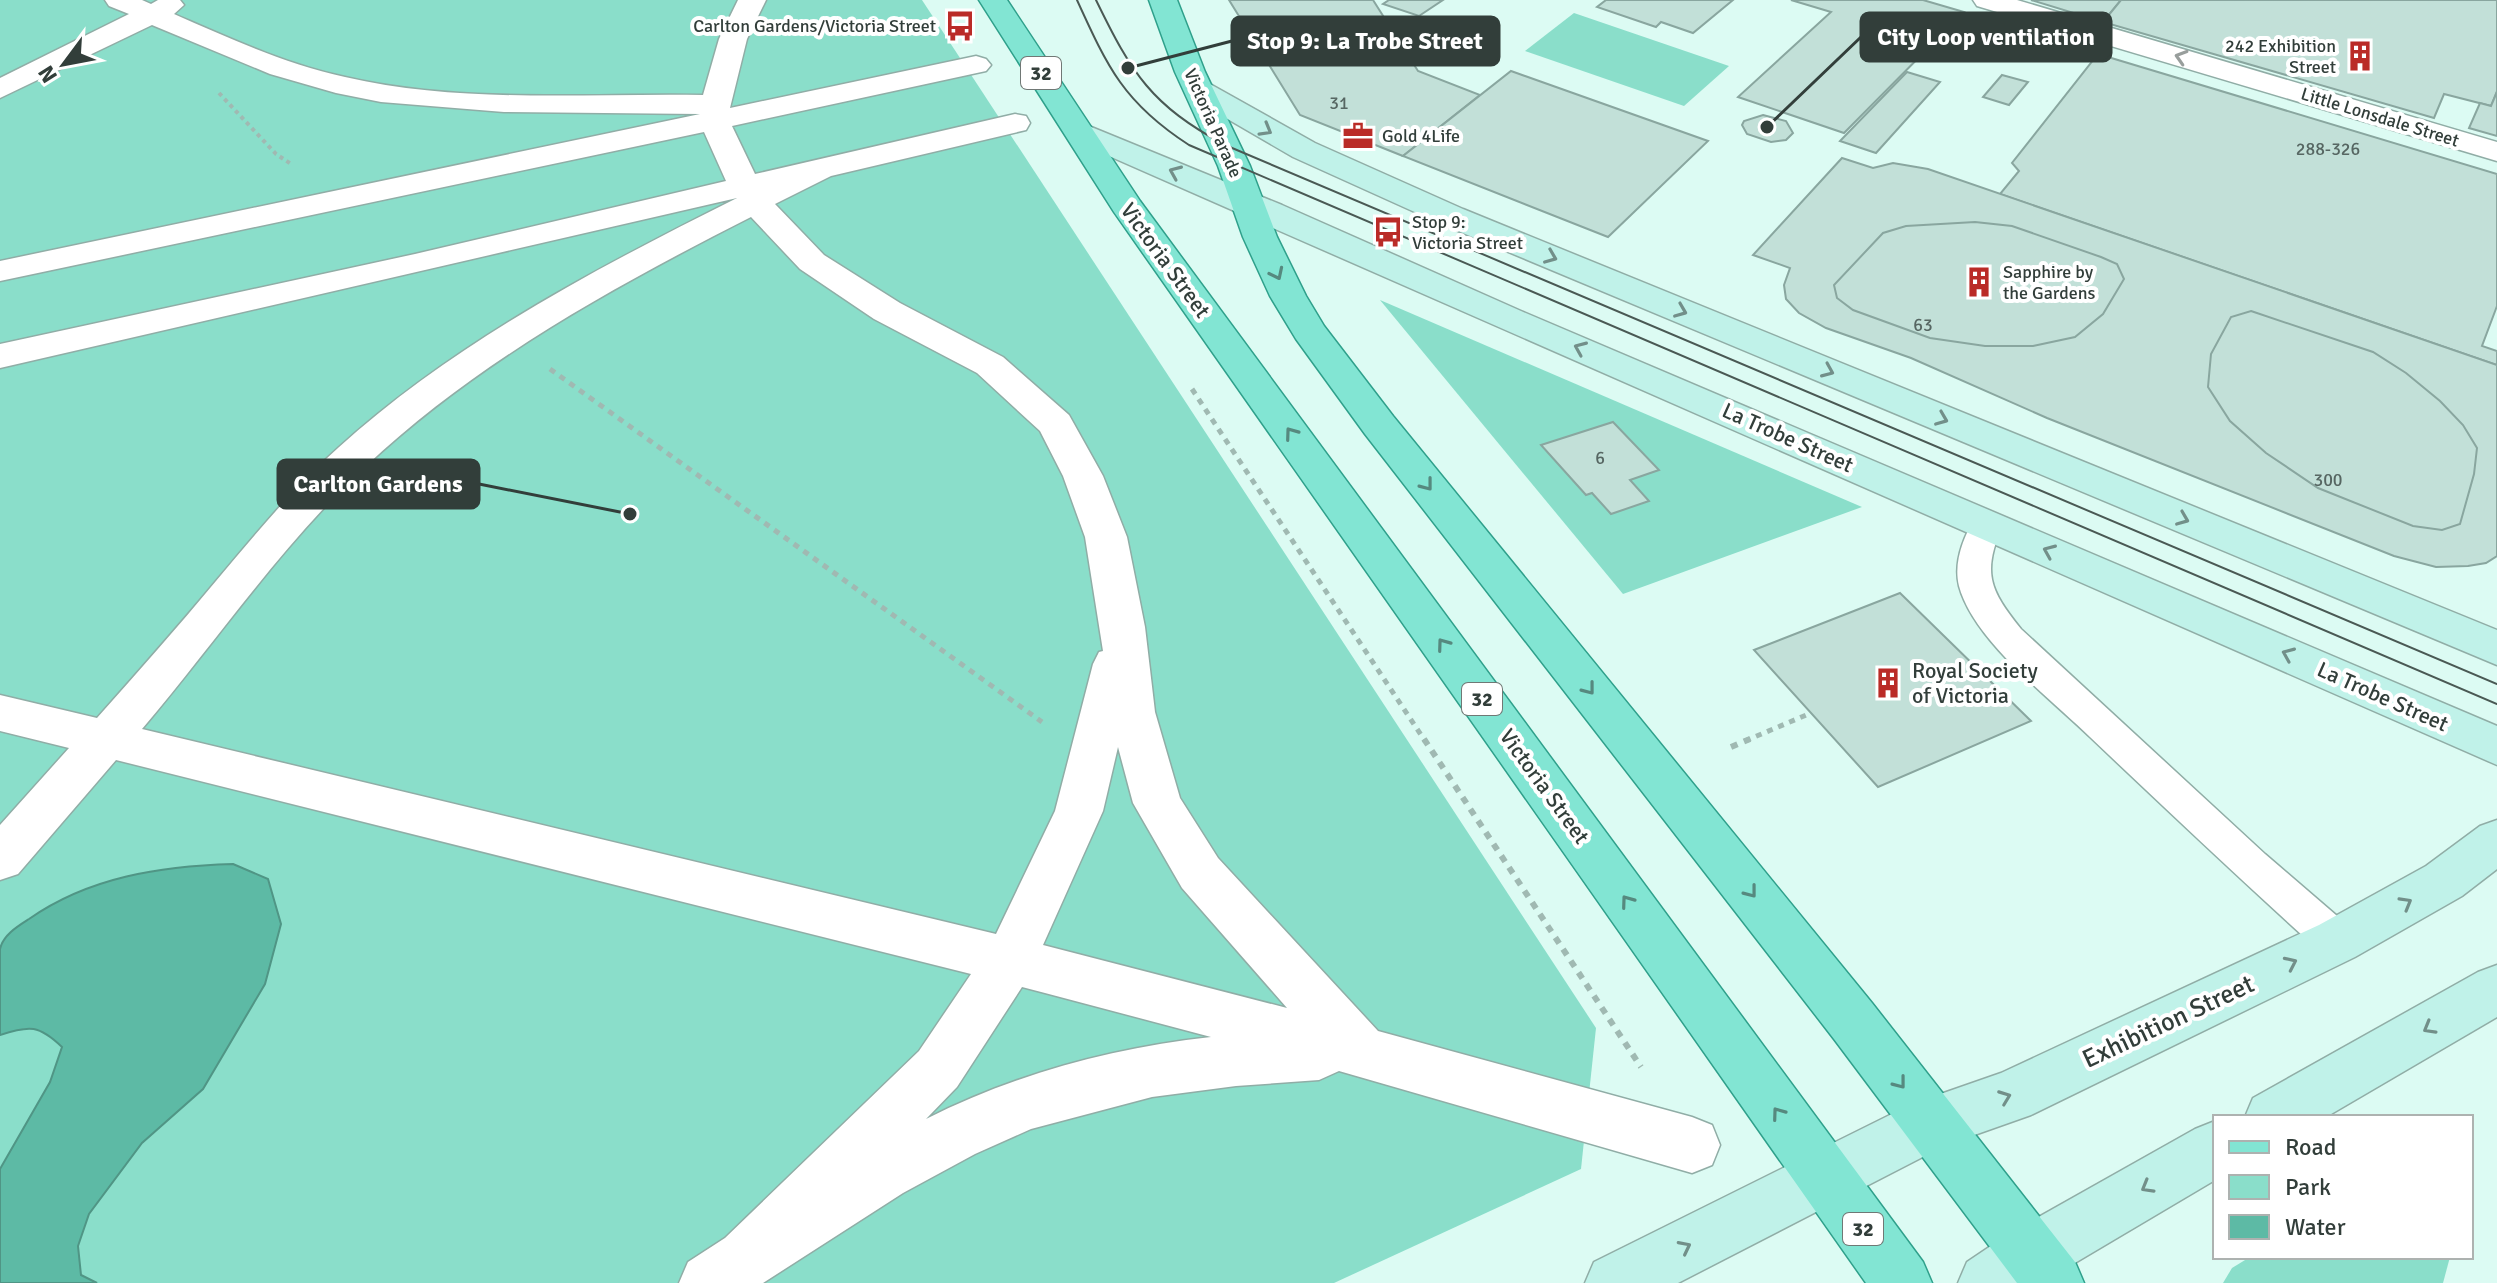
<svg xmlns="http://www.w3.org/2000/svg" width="2497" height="1283" font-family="Signika,sans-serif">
  <rect width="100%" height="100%" fill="#dcfbf3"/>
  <!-- green -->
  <g fill="#8adeca">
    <path d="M0,0H922L1596,1028L1581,1169L1334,1283H0Z"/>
    <path d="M1574,13L1729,66L1684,106L1525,51Z"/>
    <path d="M1380,300L1862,507L1623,594Z"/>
    <path d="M2250,1257H2450L2443,1283H2223L2232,1268Z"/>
  </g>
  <!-- water -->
  <path fill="#5dbaa5" stroke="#509585" stroke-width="2" d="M233,864L268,879L281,924L265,984L203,1089L142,1143L89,1214L78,1246L81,1275L97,1283H0V1169L50,1082L62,1047C39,1025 30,1025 0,1035C0,1010 0,973 0,949C3,935 18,926 29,919C89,877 161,866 233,864Z"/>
  <!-- building -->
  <g fill="#c2e0d8" stroke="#89a69f" stroke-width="2">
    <path d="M1229,0H1373L1418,71L1480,95L1403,156L1300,115Z"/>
    <path d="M1389,0H1443L1419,16L1383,4Z"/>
    <path d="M1606,0H1733L1693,33L1661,22L1656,27L1597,7Z"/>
    <path d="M1791,0H1923L1964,12L1844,133L1738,97L1831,12Z"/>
    <path d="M2031,0H2121L2103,22Z"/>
    <path d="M2121,0H2497V91L2491,106L2444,94L2434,118L2103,22Z"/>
    <path d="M2098,54L2497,174V306L2482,346L2497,351V365L2000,194L2019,171L2012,163Z"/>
    <path d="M1511,71L1708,141L1608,237L1403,156Z"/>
    <path d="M1907,72L1940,82L1876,153L1840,141Z"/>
    <path d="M2002,75L2028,82L2009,105L1983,97Z"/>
    <path d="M2497,92V136L2469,128L2480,103L2491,106Z"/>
    <path d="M1763,115L1786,121L1793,133L1786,140L1771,142L1747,134L1742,125L1744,121Z"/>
    <path d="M1842,158L1873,168L1893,163L1928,169L2497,365V556L2486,563L2468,566L2436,567L2394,556L2047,418L1911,358L1826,328L1799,313L1786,299L1784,285L1790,268L1753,255Z"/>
    <path d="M1975,222L2012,226L2101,257L2117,264L2124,279L2103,314L2075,337L2033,346H1985L1930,338L1853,310L1837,298L1834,285L1883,233L1906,226Z"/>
    <path d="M2251,311L2373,352L2406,373L2440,401L2463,425L2477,448L2474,474L2460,524L2442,530L2413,526L2318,488L2266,453L2230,421L2208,387L2211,354L2231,317Z"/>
    <path d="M1613,422L1659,470L1630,480L1649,501L1611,514L1592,493L1586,495L1541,445Z"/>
    <path d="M1900,593L2031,721L1878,787L1754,650Z"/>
  </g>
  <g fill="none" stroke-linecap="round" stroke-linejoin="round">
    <!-- lane casing -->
    <g stroke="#90ada6" stroke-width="3">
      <path id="lane" d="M1987,513L1998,516L2003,524C1982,573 1989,589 2021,629L2265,854L2351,928L2357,941L2351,954L2337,959L2323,954C2244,883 2167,810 2090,737C2049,697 1974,641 1959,586C1953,562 1964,536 1976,516Z"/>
    </g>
    <!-- street casing -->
    <g stroke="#90ada6" stroke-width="3">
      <g id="street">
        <path d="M105,0H142L151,4L158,0H180L184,5L174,14C229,38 285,64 345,77C461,104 585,93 703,95L719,39L738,0H766L747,39L730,108L976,56L986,59L991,65L986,71L732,126L755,174L1015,114L1026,116L1030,123L1026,130L831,176L775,204L824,255L900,303L1003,357L1069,415L1103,476L1127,537L1145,627L1155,712L1180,798L1218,858L1378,1031L1692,1117L1712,1125L1720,1145L1712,1165L1692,1173L1339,1071L1319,1080L1236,1086L1152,1097L1031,1129L975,1154L903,1193L763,1283H679L688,1262L725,1238L919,1051L971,974L116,760L18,874L0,880V825L69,748L0,731V695L97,718C137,673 177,628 216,581C255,535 293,488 338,448C455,342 597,268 737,198L0,368V344L415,254L726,181L704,132L0,281V261L700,114L504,112L381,102L336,93L270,74L152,25L0,98V78L129,14L109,6ZM751,217L800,269L874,319L977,373L1040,431L1063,476L1085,537L1103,651L1099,652L1093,664L1055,811L996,934L142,729C216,642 282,544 366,466C478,361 615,286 751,217ZM1118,747L1133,803L1182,888L1287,1008L1043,945L1103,811ZM1022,987L1045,993L1211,1037C1112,1048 1015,1074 926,1119L957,1087Z"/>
        <path d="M1973,0H2017L2497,142V161L1977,6Z"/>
      </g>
    </g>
    <!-- secondary casing -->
    <g stroke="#90ada6" stroke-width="3">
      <g id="secondary">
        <path d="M1199,81L1210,84L1315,143L1463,209L2497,630V665L1439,223L1293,157L1188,96L1184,90L1188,84Z"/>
        <path d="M1079,122L1282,205L1521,311L2497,726V765L1068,138L1064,131L1068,124Z"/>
        <path d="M2497,820V869L2462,896L2355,957L2031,1115L1946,1145L1678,1283H1585L1594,1262L1912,1104L2001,1073L2319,925L2426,866L2480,826Z"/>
        <path d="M2497,965V1017L2326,1117H2245L2253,1098L2478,972Z"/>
        <path d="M2215,1121V1180L2041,1283H1958L1967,1262L2010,1233L2195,1129Z"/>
      </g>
    </g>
    <!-- primary casing -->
    <g stroke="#2fa08b" stroke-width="3">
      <g id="primary">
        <path d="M979,0H1007L1140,201L1923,1262L1932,1283H1866L1114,212Z"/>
        <path d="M1149,0H1177L1205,72L1250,166L1277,237L1306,296L1324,326L1393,416L1872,1003L2075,1262L2084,1283H2017L1834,1039L1365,434L1296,339L1270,296L1243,237L1218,166L1175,72Z"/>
      </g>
    </g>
    <!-- path-far2 -->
    <path stroke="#a0b9b2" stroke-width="4" stroke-dasharray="4 4" stroke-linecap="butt" d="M219,93L276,154L291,164"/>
    <!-- path-far1 -->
    <g stroke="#a0b9b2" stroke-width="5" stroke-dasharray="6 6" stroke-linecap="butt">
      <path d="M550,369L1042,722"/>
      <path d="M1192,389L1425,741"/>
      <path d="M1745,741L1811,713"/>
    </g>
    <!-- path -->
    <g stroke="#a0b9b2" stroke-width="6" stroke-dasharray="7 7" stroke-linecap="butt">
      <path d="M1424,739L1641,1067"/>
      <path d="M1731,747L1750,739"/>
    </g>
    <!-- lane -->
    <use href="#lane" fill="#fff" fill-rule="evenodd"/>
    <!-- street -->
    <use href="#street" fill="#fff" fill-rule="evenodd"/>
    <!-- secondary -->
    <use href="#secondary" fill="#c0f2e9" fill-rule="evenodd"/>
    <!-- primary -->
    <use href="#primary" fill="#82e5d3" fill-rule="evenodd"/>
    <!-- tram -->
    <g stroke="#4a5954" stroke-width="2">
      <path d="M1077,0C1108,68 1124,103 1189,145L2497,704"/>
      <path d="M1096,0C1132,74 1151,105 1225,145L2497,684"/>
    </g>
  </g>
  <!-- one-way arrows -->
  <defs><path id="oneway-chevron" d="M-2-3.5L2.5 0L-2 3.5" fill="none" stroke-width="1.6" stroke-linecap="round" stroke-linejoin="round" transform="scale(2)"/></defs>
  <use stroke="#989e9c" href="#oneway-chevron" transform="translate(2181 57) rotate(-163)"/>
  <g stroke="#728f89">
    <use href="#oneway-chevron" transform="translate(1266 130) rotate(30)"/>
    <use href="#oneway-chevron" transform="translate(1175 172) rotate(-157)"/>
    <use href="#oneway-chevron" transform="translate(1551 257) rotate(22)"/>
    <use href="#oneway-chevron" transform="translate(1681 311) rotate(22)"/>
    <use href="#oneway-chevron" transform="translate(1580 348) rotate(-157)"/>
    <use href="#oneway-chevron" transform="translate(1828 371) rotate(23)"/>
    <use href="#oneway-chevron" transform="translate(1942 419) rotate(22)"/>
    <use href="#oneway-chevron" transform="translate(2183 519) rotate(22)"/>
    <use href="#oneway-chevron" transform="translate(2049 551) rotate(-157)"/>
    <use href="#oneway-chevron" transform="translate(2288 654) rotate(-157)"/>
    <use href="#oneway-chevron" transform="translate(2406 903) rotate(-30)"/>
    <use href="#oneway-chevron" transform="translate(2291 963) rotate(-25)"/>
    <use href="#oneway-chevron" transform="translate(2429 1028) rotate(150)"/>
    <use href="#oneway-chevron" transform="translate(2005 1097) rotate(-21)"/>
    <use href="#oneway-chevron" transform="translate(2147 1187) rotate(150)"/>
    <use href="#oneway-chevron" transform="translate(1685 1247) rotate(-27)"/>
  </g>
  <g stroke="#56897f">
    <use href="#oneway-chevron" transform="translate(1277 274) rotate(64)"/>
    <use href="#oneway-chevron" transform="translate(1291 433) rotate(-126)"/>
    <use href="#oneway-chevron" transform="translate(1427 485) rotate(52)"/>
    <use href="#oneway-chevron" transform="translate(1443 644) rotate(-126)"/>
    <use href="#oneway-chevron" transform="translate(1589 689) rotate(52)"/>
    <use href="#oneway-chevron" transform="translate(1751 892) rotate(52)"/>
    <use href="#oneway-chevron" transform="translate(1627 901) rotate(-126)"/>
    <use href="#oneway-chevron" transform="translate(1900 1083) rotate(52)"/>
    <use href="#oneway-chevron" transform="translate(1778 1113) rotate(-126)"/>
  </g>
  <!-- icons -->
  <defs>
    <g id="bus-bare" transform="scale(2.4)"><path d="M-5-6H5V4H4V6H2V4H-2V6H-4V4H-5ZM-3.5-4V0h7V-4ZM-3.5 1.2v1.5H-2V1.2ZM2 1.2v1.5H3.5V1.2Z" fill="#ba2b27" stroke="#fff" stroke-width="2.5" paint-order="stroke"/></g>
    <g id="building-bare" transform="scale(2.4)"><path d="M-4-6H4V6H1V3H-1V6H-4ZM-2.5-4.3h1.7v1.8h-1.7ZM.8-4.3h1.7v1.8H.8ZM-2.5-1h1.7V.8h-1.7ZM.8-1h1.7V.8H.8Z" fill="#ba2b27" stroke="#fff" stroke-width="2.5" paint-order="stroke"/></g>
    <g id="office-bare" transform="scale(2.4)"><path d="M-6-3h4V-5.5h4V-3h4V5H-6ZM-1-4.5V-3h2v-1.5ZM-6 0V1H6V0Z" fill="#ba2b27" stroke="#fff" stroke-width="2.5" paint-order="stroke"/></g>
  </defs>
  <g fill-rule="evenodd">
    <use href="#bus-bare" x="960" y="26"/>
    <use href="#building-bare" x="2360" y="56"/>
    <use href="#office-bare" x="1358" y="136"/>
    <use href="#bus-bare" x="1388" y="232"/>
    <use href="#building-bare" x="1979" y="282"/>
    <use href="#building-bare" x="1888" y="683"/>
  </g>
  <g text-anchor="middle" stroke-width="8" stroke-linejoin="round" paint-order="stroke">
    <!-- far-poi labels -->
    <g font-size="18" fill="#323e3a" stroke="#fff" text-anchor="start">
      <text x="936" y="32" text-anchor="end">Carlton Gardens/Victoria Street</text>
      <text x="2336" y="52" text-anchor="end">242 Exhibition<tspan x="2336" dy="21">Street</tspan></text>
      <text x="1382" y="142">Gold 4Life</text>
      <text x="1412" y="228">Stop 9:<tspan x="1412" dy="21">Victoria Street</tspan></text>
      <text x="2003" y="278">Sapphire by<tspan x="2003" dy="21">the Gardens</tspan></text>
    </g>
    <!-- number labels -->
    <g font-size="18" fill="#566662">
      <text x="1339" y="109">31</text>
      <text x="2328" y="155">288-326</text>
      <text x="1923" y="331">63</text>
      <text x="1600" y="464">6</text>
      <text x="2328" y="486">300</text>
    </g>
    <!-- far-street labels -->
    <g font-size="18" fill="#323e3a" stroke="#fff">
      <text transform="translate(2380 117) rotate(17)" y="6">Little Lonsdale Street</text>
      <text transform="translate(1213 123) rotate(66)" y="6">Victoria Parade</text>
    </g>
    <!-- shield labels -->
    <g fill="#fff" stroke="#707875" stroke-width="2">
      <rect x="1021" y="57" width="40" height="32" rx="6"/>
      <rect x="1462" y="683" width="40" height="32" rx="6"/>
      <rect x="1843" y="1213" width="40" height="32" rx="6"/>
    </g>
    <g font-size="20" font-weight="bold" fill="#323e3a">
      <text x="1041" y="80">32</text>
      <text x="1482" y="706">32</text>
      <text x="1863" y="1236">32</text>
    </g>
    <!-- street labels -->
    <g font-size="22" fill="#323e3a" stroke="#fff">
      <text transform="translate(1166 260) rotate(54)" y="8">Victoria Street</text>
      <text transform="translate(1788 437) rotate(24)" y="8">La Trobe Street</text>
      <text transform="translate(2383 696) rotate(24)" y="8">La Trobe Street</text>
      <text transform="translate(1545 786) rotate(54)" y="8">Victoria Street</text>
    </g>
    <!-- poi labels -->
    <g font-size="22" fill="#323e3a" stroke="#fff" text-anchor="start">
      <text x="1912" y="678">Royal Society<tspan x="1912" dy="25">of Victoria</tspan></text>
    </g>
    <!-- near-street labels -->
    <g font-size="26" fill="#323e3a" stroke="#fff">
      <text transform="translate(2168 1021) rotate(-25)" y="9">Exhibition Street</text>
    </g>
  </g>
  <!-- callouts -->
  <path fill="none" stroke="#323e3a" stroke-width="3" d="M1767 127L1861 37M1128 68L1232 41M630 514L479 484"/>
  <g fill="#323e3a" stroke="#fff" stroke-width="3">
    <circle cx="1767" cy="127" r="8"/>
    <circle cx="1128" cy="68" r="8"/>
    <circle cx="630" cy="514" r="8"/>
  </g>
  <g fill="#323e3a" stroke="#323e3a" stroke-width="3">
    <rect x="1861" y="13" width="250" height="48" rx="8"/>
    <rect x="1232" y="17" width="267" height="48" rx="8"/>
    <rect x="278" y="460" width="201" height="48" rx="8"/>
  </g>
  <g font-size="24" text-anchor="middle" font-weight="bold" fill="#fff">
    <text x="1986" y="45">City Loop ventilation</text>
    <text x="1365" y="49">Stop 9: La Trobe Street</text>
    <text x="378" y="492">Carlton Gardens</text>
  </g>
  <!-- legend -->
  <rect x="2213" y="1115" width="260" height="144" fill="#ffffff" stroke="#adb2b0" stroke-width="2"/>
  <rect x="2229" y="1141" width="40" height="12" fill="#82e5d3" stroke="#adb2b0" stroke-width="2"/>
  <text x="2285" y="1155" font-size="24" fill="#323e3a">Road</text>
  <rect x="2229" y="1175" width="40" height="24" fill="#8adeca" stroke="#adb2b0" stroke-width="2"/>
  <text x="2285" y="1195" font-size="24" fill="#323e3a">Park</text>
  <rect x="2229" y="1215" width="40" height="24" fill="#5dbaa5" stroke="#adb2b0" stroke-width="2"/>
  <text x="2285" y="1235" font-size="24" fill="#323e3a">Water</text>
  <!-- north arrow -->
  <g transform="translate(64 64) rotate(238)" stroke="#ffffff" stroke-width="6" paint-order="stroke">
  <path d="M0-6L14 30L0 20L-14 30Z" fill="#323e3a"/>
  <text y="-12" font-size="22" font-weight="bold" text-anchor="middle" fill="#323e3a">N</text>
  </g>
</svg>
